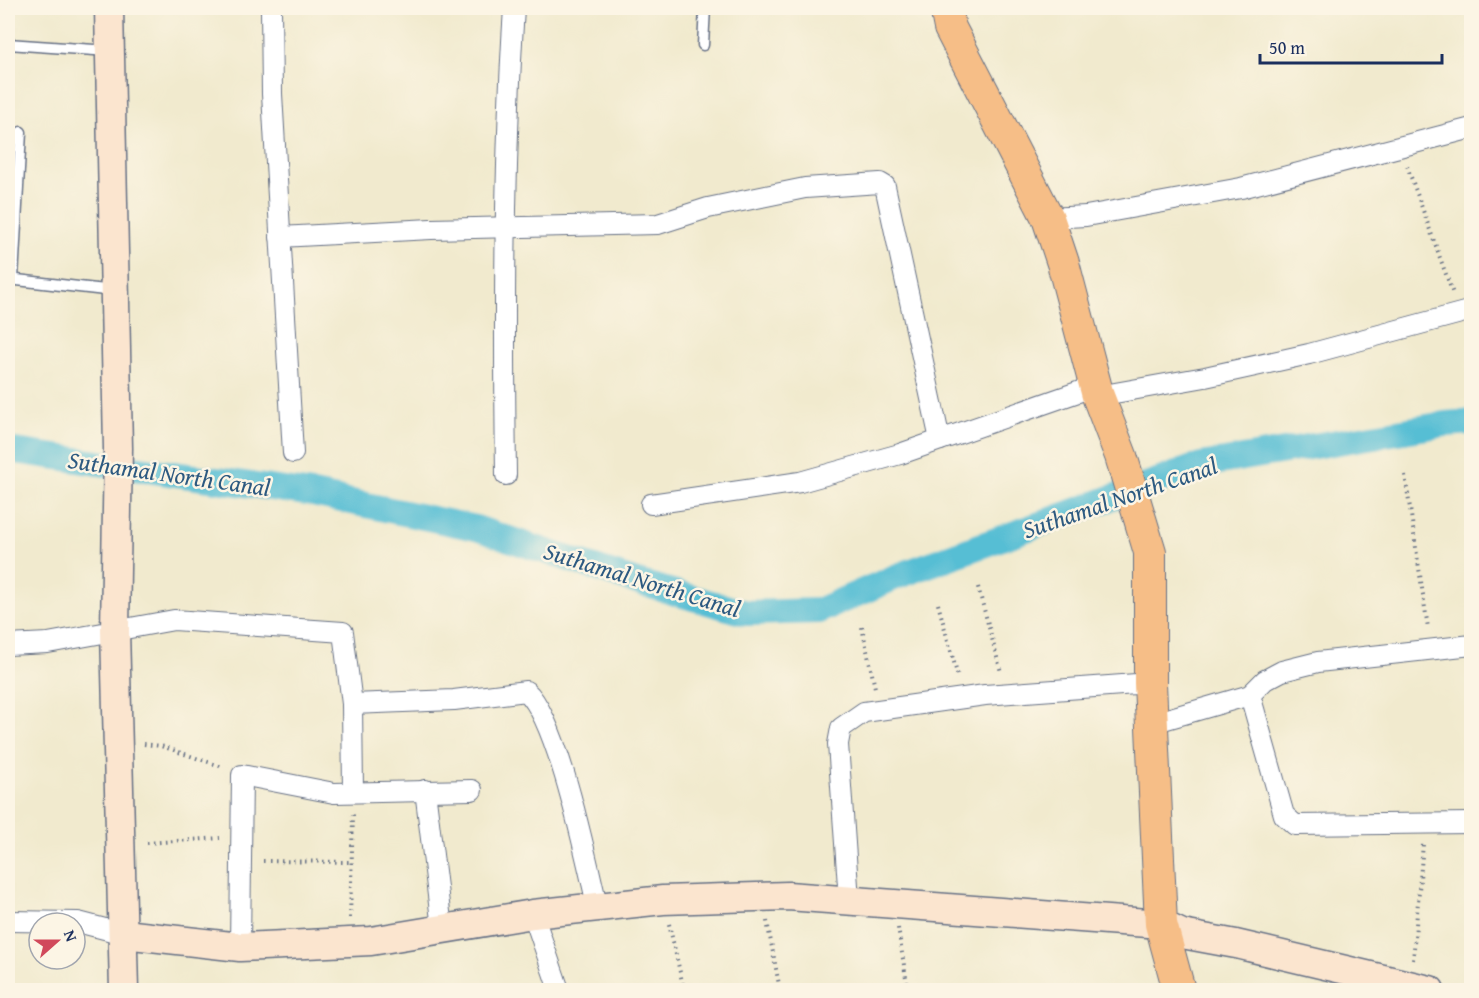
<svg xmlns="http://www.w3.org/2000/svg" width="1479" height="998" font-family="'Gentium Book Plus',serif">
  <rect width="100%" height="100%" fill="#fcf5e5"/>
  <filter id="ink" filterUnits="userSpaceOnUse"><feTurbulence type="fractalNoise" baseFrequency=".0167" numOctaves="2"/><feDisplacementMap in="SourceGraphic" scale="12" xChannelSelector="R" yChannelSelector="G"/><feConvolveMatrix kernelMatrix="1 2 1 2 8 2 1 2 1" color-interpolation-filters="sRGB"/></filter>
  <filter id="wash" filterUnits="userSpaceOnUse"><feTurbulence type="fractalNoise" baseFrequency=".008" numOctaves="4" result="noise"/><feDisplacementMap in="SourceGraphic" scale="24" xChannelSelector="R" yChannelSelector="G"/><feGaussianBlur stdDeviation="1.35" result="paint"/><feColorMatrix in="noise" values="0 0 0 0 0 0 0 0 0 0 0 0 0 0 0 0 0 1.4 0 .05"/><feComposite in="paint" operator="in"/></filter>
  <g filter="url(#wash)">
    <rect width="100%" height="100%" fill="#f1eace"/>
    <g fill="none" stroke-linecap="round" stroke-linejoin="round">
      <!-- canal -->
      <path stroke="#56bed4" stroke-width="26" d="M8,450L313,494L476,528L637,582L746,613L818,611L898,576L1201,465L1445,424L1472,422"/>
    </g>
  </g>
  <g filter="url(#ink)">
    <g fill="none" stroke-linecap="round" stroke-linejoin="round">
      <!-- lane casing -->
      <g stroke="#667085" stroke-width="13">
        <g id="lane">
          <path d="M8,44L109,51"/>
          <path d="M703,45L705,8"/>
          <path d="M8,279L114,291"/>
          <path d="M13,279L21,132"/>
        </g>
      </g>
      <!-- street casing -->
      <g stroke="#667085" stroke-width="22">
        <g id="street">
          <path d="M271,8L272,94L293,453"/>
          <path d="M1048,218L1086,216L1241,188L1472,128"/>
          <path d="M280,237L431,229L658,224L708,208L805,188L880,183L885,186L940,440"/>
          <path d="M1098,396L1205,377L1309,354L1472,310"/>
          <path d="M506,475C504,319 504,163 514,8"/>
          <path d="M651,504L800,482L900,454L1095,386"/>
          <path d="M8,645L48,643L174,620L343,632L352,704L353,792"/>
          <path d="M1250,695L1284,815L1295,825L1472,823"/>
          <path d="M352,704L454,700L526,691C558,719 587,863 598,909"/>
          <path d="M1153,723L1250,695L1265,680L1282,671L1318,662L1472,645"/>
          <path d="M425,790L442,928"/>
          <path d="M849,900L838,744L841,728L864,712L985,695L1150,683"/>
          <path d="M533,914L559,990"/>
          <path d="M8,921L78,922L124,934"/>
          <path d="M240,947L242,775L334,793L472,790"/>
        </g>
      </g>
      <!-- secondary casing -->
      <g stroke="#667085" stroke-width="31">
        <g id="secondary">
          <path d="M109,8L118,448L115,630L124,990"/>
          <path d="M124,934L240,947L371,941L533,914L663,900L788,896L1161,924L1182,934L1236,944L1430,990"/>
        </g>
      </g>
      <!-- primary casing -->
      <g stroke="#667085" stroke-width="34">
        <path id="primary" d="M946,8L950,28L1048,218L1063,263L1098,396L1121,456L1150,552V683L1161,924L1179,990"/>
      </g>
      <!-- path -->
      <g stroke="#667085" stroke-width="4" stroke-dasharray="1.5 4.5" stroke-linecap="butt">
        <path d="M1407,166L1453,294"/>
        <path d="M1405,475L1428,628"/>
        <path d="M978,587L1001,672"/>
        <path d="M938,604L958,677"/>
        <path d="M862,627L875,688"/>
        <path d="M144,744L161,746L223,767"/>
        <path d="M147,843L220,838"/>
        <path d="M263,861L352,862"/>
        <path d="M350,918L353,814"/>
        <path d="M767,921L780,990"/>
        <path d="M669,924L684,990"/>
        <path d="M898,928L908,990"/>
        <path d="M1413,960L1423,844"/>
      </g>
      <!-- lane -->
      <use href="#lane" stroke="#fff" stroke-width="10"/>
      <!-- street -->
      <use href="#street" stroke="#fff" stroke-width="20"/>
      <!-- secondary -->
      <use href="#secondary" stroke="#fbe5cf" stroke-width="28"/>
      <!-- primary -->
      <use href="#primary" stroke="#f6be87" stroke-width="32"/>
    </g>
  </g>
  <g text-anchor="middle" stroke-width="5" stroke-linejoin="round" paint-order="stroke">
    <!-- water labels -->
    <g font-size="24" font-style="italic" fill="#2d5a81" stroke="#fcf5e5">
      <text transform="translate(169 474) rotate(8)" y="8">Suthamal North Canal</text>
      <text transform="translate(1120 498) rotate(-19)" y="8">Suthamal North Canal</text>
      <text transform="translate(642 580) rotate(17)" y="8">Suthamal North Canal</text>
    </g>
  </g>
  <!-- margin -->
  <rect width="1479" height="998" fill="none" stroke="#fcf5e5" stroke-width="30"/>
  <!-- north arrow -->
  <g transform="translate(57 941) rotate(69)"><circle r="28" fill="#fcf5e5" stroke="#a2a6af" stroke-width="1.5"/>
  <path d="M0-4.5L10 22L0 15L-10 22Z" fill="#d1495b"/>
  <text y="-9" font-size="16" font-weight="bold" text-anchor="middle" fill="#1b2f5e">N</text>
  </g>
  <!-- scale -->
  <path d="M1260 54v9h182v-9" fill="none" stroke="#1b2f5e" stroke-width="3"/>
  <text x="1269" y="54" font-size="18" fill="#1b2f5e" stroke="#fcf5e5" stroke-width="4.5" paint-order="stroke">50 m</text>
</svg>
